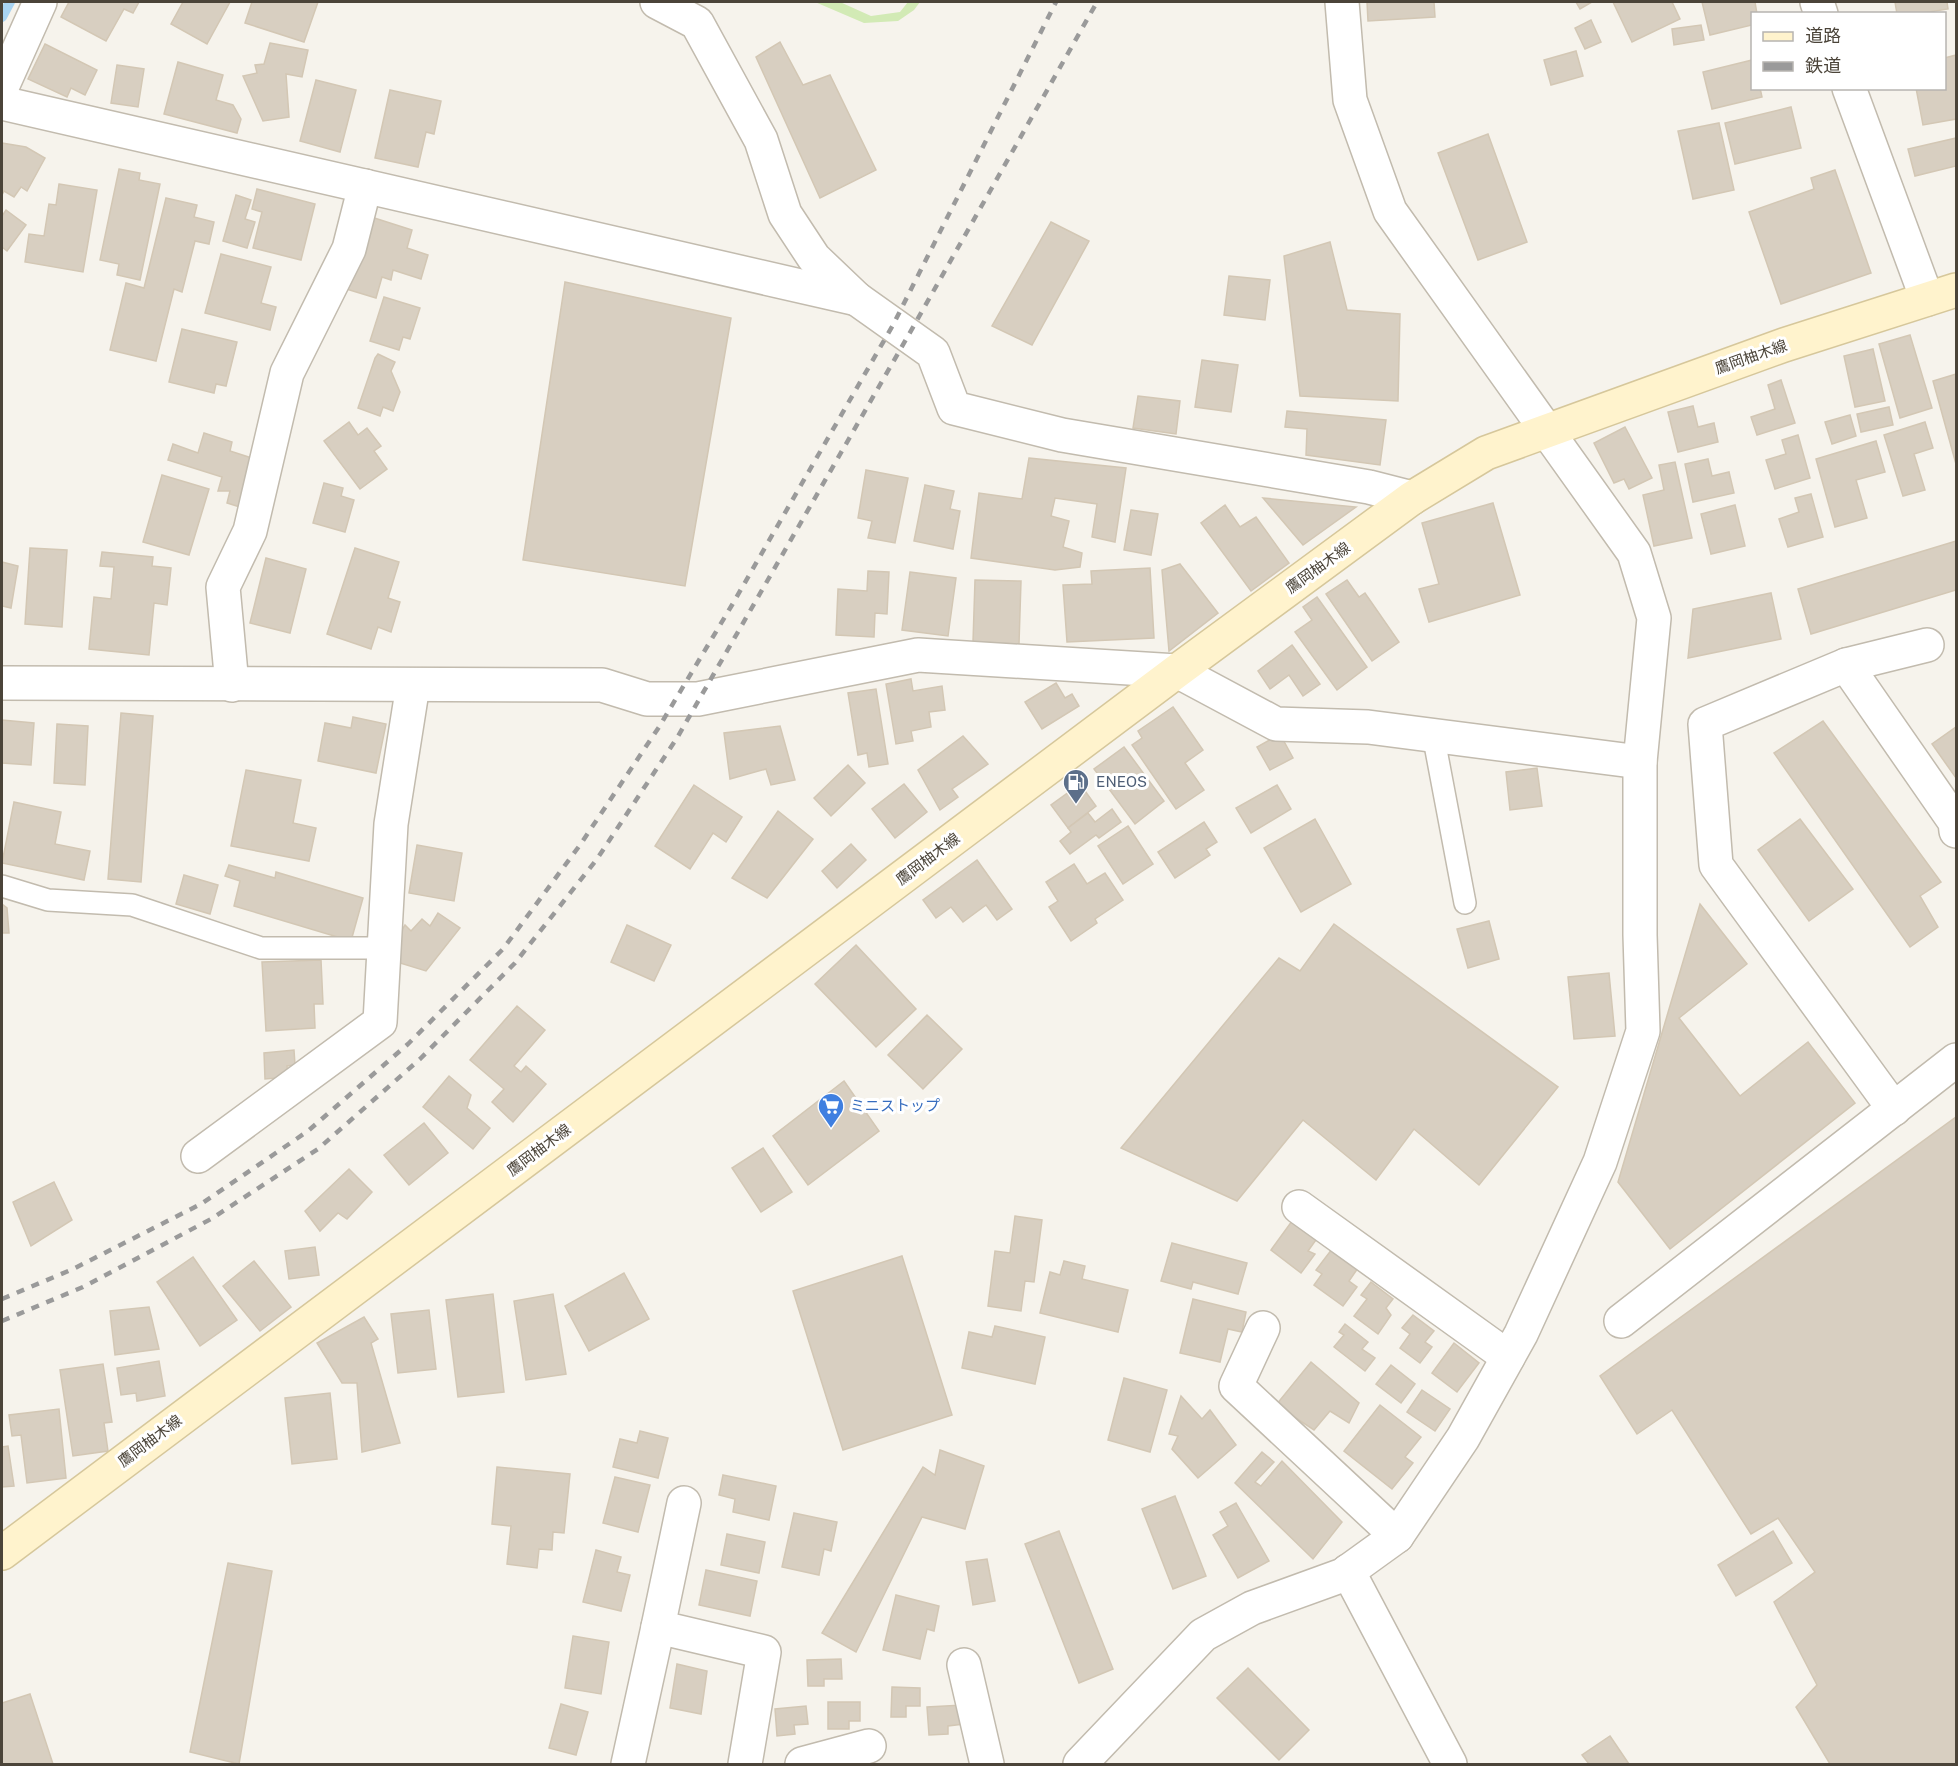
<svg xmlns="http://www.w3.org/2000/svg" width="1958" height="1766" font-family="'Public Sans','Noto Sans JP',sans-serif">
  <rect width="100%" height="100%" fill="#f6f3ec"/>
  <!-- green -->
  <path fill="#d2eab5" d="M815,2H840L871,16L900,12L908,2H920L914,10L898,21L864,23Z"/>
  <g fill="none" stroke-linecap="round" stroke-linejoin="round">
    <!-- stream -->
    <path stroke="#a9d4f2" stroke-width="10" d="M2,17L10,2"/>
  </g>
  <!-- building -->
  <g fill="#d8cfc1" stroke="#d3c7b4" stroke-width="1.5">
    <path d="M69,2H139L133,13L124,9L106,41L61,17Z"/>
    <path d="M183,2H230L207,44L171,24Z"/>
    <path d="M252,2H318L304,42L245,23Z"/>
    <path d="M1367,2H1434L1435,17L1368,21Z"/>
    <path d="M1576,2H1592L1580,9Z"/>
    <path d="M1613,2H1672L1680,19L1632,42Z"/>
    <path d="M1702,2H1755L1757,14H1752V25L1710,35Z"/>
    <path d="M1895,2H1947L1948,9L1917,14H1897Z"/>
    <path d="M1591,20L1601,42L1585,49L1575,28Z"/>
    <path d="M1701,25L1704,40L1674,45L1672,29Z"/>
    <path d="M780,42L803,85L830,75L876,170L820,198L756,57Z"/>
    <path d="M270,43L308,50L302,77L286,74L289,117L263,121L243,76L257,73L255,65L264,64Z"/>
    <path d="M45,44L97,70L85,95L71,88L67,97L28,79Z"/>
    <path d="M1576,51L1583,76L1551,85L1544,60Z"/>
    <path d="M1956,55V119L1923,125L1916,88H1944V58Z"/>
    <path d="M1752,60V88H1760L1762,97L1712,109L1703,72Z"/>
    <path d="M178,62L223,75L216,100L233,105L241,119L237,133L164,114Z"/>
    <path d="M117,65L144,69L138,107L111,103Z"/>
    <path d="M316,80L356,90L340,152L300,141Z"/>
    <path d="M390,90L441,101L434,134L426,132L418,167L375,158Z"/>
    <path d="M1791,107L1801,148L1735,164L1725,123Z"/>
    <path d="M1719,123L1734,190L1693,199L1678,131Z"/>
    <path d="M1488,134L1527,242L1478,260L1438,153Z"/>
    <path d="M1956,138V166L1915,176L1908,149Z"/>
    <path d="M2,143L26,147L45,158L27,191L21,187L14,197L4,191L2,195Z"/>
    <path d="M119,169L140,173L139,180L160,184L140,280L117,275L119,264L100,260Z"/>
    <path d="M1835,170L1871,273L1781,304L1749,212L1814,189L1811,178Z"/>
    <path d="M59,184L97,190L83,272L25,262L29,234L44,236L49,204L56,205Z"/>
    <path d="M257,189L315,204L301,260L253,248L262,212L252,209Z"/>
    <path d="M236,195L251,200L245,219L255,222L247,248L223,241Z"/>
    <path d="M166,198L197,205L194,217L214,222L209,244L195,241L182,292L174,289L156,361L110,350L126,283L144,288Z"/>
    <path d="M6,210L26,225L7,251L2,247V216Z"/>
    <path d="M365,215L412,230L407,248L428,255L421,279L393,270L391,280L382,277L376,298L343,288Z"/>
    <path d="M1051,222L1089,241L1032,345L992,326Z"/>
    <path d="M1330,242L1347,310L1400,314L1398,401L1300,396L1284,256Z"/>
    <path d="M221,254L271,267L261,303L276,307L270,330L205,313Z"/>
    <path d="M1229,276L1270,280L1265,320L1224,315Z"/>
    <path d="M565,282L731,318L685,586L523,560Z"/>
    <path d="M384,297L420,308L410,339L403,337L399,350L370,341Z"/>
    <path d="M182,329L237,342L226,386L216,384L214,393L169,382Z"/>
    <path d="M1910,335L1932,408L1900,418L1879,344Z"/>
    <path d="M1873,349L1885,401L1855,407L1844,356Z"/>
    <path d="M378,354L395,362L391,371L400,392L393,411L383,407L380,416L358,408L375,358Z"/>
    <path d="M1202,360L1238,365L1231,412L1195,407Z"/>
    <path d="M1956,374V464L1933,381Z"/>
    <path d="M1781,380L1795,423L1757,435L1751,417L1775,409L1768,385Z"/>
    <path d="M1138,396L1180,401L1176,434L1133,428Z"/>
    <path d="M1693,406L1698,427L1714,423L1718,442L1678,452L1668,412Z"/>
    <path d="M1889,407L1893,425L1861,432L1857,414Z"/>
    <path d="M1287,411L1386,420L1380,465L1306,455L1307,429L1285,427Z"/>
    <path d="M1850,415L1856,436L1832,444L1825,422Z"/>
    <path d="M349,422L358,435L367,428L381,446L374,451L387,469L360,489L324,441Z"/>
    <path d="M1925,422L1933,448L1914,454L1925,490L1903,496L1884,435Z"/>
    <path d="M1625,427L1652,478L1629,489L1624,479L1614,483L1594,443Z"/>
    <path d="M204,433L232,442L230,451L258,460L243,508L227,503L230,491H218L222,477L168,460L173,444L198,453Z"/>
    <path d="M1798,435L1810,478L1775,489L1766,460L1786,454L1782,440Z"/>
    <path d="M1876,441L1885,472L1856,480L1867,518L1835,527L1816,459Z"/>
    <path d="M1029,458L1126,468L1115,542L1092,537L1097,504L1055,498L1051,516L1069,521L1063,547L1082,553L1080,567L1055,570L971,558L979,493L1022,499Z"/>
    <path d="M1708,459L1712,476L1729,472L1734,493L1693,502L1685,464Z"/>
    <path d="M1675,462L1692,538L1654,546L1643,495L1664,490L1659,465Z"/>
    <path d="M866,470L908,478L895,543L868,538L872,521L858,518Z"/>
    <path d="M162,475L209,489L189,555L143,542Z"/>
    <path d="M324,483L343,488L341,496L354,500L345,532L313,523Z"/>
    <path d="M925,485L954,491L950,509L960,511L953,549L914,541Z"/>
    <path d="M1811,494L1823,537L1788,547L1779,519L1799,512L1795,498Z"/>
    <path d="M1263,498L1356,507L1303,545Z"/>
    <path d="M1493,503L1520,595L1429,622L1419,589L1439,584L1422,523Z"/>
    <path d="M1225,505L1240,527L1256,517L1289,563L1251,591L1201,523Z"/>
    <path d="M1735,505L1745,546L1711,554L1701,514Z"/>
    <path d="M1131,510L1158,514L1151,555L1124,550Z"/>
    <path d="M1956,541V590L1811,634L1798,589Z"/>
    <path d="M30,548L67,550L62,627L25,624Z"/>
    <path d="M355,548L399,562L388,598L400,602L391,632L378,627L371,649L327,634Z"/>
    <path d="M102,552L153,557L152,566L171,568L167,605L154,603L149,655L89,649L94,597L111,599L114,567L100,566Z"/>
    <path d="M266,558L306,569L290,633L250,623Z"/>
    <path d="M2,562L18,566L11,608L2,606Z"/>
    <path d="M1180,564L1218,613L1169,651L1162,570Z"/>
    <path d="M1150,568L1154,638L1067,642L1063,585L1092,584L1091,571Z"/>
    <path d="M868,571L889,572L887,614L875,613L874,637L836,635L838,589L867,591Z"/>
    <path d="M910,572L956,578L948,636L902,630Z"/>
    <path d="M975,580L1021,581L1019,644L973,642Z"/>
    <path d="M1347,580L1359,597L1365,593L1399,642L1372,661L1326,594Z"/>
    <path d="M1771,593L1781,639L1688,658L1693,609Z"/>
    <path d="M1317,597L1367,667L1337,690L1295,632L1312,620L1303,607Z"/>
    <path d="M1292,645L1320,684L1303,696L1289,675L1270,689L1258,671Z"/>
    <path d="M911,679L913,691L942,686L945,710L929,712L931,727L911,731L913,741L896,744L886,684Z"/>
    <path d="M1056,683L1065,698L1072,694L1079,706L1042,729L1025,702Z"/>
    <path d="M876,689L888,764L869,767L867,753L858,755L848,693Z"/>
    <path d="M1173,707L1203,750L1185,763L1204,790L1176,809L1132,745L1142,738L1138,731Z"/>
    <path d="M121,713L153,716L141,882L108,879Z"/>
    <path d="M353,717L386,724L376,773L318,761L325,723L351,728Z"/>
    <path d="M2,720L34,723L31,765L2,763Z"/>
    <path d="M1823,721L1941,882L1920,896L1938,927L1910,947L1774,753Z"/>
    <path d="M57,724L88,726L85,785L54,783Z"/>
    <path d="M780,726L795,780L771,785L766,769L730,779L724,733Z"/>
    <path d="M1956,727V778L1932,744Z"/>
    <path d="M1280,734L1293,758L1270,770L1257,747Z"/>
    <path d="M963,736L988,764L952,789L958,797L940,810L918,770Z"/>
    <path d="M1124,747L1164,801L1135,824L1094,769Z"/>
    <path d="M848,765L865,783L831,816L814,798Z"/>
    <path d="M1537,768L1542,806L1510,810L1506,772Z"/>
    <path d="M246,770L301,780L293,823L316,828L309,861L231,846Z"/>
    <path d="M904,784L927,812L895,838L872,809Z"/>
    <path d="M1080,784L1096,806L1068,828L1051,805Z"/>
    <path d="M694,785L742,817L726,842L713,833L690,869L655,846Z"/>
    <path d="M1277,785L1291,809L1251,833L1236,808Z"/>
    <path d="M14,802L61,812L55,844L90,851L84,880L2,863Z"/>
    <path d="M1112,809L1121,822L1099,838L1096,835L1070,854L1060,841L1071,832L1068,828L1088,813L1095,822Z"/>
    <path d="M778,811L813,839L767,898L732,878Z"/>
    <path d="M1315,819L1351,884L1301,912L1264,848Z"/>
    <path d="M1800,819L1853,889L1809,921L1758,850Z"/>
    <path d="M1204,822L1217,842L1206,849L1210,855L1175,878L1158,852Z"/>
    <path d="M1128,826L1153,864L1123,884L1098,846Z"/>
    <path d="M851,844L866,860L837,888L822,871Z"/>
    <path d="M417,845L462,853L454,901L409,893Z"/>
    <path d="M977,860L1012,909L997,920L986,905L963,922L951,907L936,918L923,900Z"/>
    <path d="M1074,864L1087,884L1105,873L1123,900L1095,919L1097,923L1071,941L1049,907L1058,901L1046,882Z"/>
    <path d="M229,865L275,878L276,872L363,898L351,941L234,906L240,881L225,876Z"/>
    <path d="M184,875L218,885L210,914L176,904Z"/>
    <path d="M2,904L7,908L9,933H2Z"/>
    <path d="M1700,904L1747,964L1679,1018L1740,1096L1808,1042L1855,1103L1670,1249L1618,1182Z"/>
    <path d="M438,913L460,928L426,971L400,963L399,935L405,925L411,931L422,919L430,926Z"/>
    <path d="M1489,921L1499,959L1468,968L1457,929Z"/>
    <path d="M1334,924L1558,1087L1479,1185L1414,1129L1376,1180L1303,1120L1237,1201L1121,1148L1279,958L1300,971Z"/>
    <path d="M627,925L671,945L654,981L611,962Z"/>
    <path d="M856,945L916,1009L876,1047L815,984Z"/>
    <path d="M321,960L323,1004H314L315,1028L266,1031L262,962Z"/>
    <path d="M1609,973L1615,1036L1574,1039L1568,977Z"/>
    <path d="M517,1006L545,1030L514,1066L521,1072L526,1066L546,1084L513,1122L492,1102L504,1089L470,1060Z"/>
    <path d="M927,1015L962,1049L923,1089L888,1055Z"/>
    <path d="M294,1050L295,1065L287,1066L288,1077L265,1079L264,1053Z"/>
    <path d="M449,1076L471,1095L467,1108L490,1128L473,1149L423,1107Z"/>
    <path d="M844,1081L879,1131L808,1185L773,1136Z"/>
    <path d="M1956,1117V1764H1830L1796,1707L1817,1685L1774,1602L1815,1572L1778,1518L1751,1534L1672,1410L1637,1434L1600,1376Z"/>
    <path d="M424,1123L448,1153L409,1185L384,1155Z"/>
    <path d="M763,1148L792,1192L761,1212L732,1168Z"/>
    <path d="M349,1169L372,1192L347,1219L338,1213L320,1231L305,1211Z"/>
    <path d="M54,1182L72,1220L31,1246L13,1202Z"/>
    <path d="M1015,1216L1042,1220L1034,1282L1025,1281L1021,1311L988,1306L995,1251L1010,1253Z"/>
    <path d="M1292,1221L1316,1240L1308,1251L1315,1254L1301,1273L1271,1250Z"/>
    <path d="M1172,1243L1247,1263L1238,1294L1193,1282L1191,1289L1161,1281Z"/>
    <path d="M315,1247L319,1275L289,1279L285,1251Z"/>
    <path d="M1332,1249L1358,1268L1349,1281L1357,1287L1343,1306L1314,1285L1322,1274L1316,1270Z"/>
    <path d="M902,1256L952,1415L843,1450L793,1291Z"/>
    <path d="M193,1257L237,1320L200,1346L157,1282Z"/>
    <path d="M254,1261L291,1307L260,1331L223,1286Z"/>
    <path d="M1064,1261L1085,1266L1082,1279L1128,1290L1118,1332L1040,1313L1050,1272L1060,1275Z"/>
    <path d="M624,1273L649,1319L589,1351L565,1306Z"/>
    <path d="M1371,1282L1393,1299L1386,1308L1391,1315L1378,1334L1354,1316L1367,1299L1361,1295Z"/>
    <path d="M493,1294L504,1392L458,1397L446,1300Z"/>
    <path d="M553,1294L566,1374L526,1380L514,1301Z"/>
    <path d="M1193,1299L1246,1312L1242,1332L1228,1329L1220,1362L1180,1353Z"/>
    <path d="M149,1307L159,1349L115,1355L110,1311Z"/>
    <path d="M429,1310L436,1369L398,1373L391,1314Z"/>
    <path d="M1413,1315L1434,1331L1425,1342L1432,1347L1420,1363L1400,1348L1410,1334L1402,1328Z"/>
    <path d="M364,1317L378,1339L371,1343L400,1443L362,1452L357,1383H342L317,1343Z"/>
    <path d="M1345,1324L1368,1342L1362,1349L1375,1358L1365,1371L1334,1347L1344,1335L1339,1332Z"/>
    <path d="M995,1326L1045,1337L1035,1384L962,1368L969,1332L992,1337Z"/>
    <path d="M1454,1343L1479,1363L1457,1392L1432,1373Z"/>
    <path d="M159,1361L165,1396L137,1401L136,1393L121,1395L117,1368Z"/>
    <path d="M1311,1362L1359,1403L1349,1423L1330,1411L1314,1430L1276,1405Z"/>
    <path d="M103,1364L112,1422L104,1423L108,1451L73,1456L60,1370Z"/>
    <path d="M1391,1365L1415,1384L1401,1403L1376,1384Z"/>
    <path d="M1124,1378L1167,1390L1150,1452L1108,1440Z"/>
    <path d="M1422,1390L1450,1409L1435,1431L1407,1412Z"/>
    <path d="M330,1393L337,1459L292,1464L285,1398Z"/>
    <path d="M1181,1396L1202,1419L1210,1410L1236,1445L1198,1478L1172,1449L1178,1436L1169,1434Z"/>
    <path d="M1380,1405L1421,1437L1405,1457L1413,1463L1392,1489L1344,1451Z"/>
    <path d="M59,1409L66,1478L27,1483L21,1435L12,1436L9,1415Z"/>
    <path d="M640,1431L668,1438L658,1478L613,1467L620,1439L637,1443Z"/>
    <path d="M8,1446L14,1486L2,1487V1447Z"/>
    <path d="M940,1450L984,1466L965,1529L922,1517L856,1652L822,1633L923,1467L935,1475Z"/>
    <path d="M1262,1452L1274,1462L1255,1482L1261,1486L1282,1461L1342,1522L1313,1559L1235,1483Z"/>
    <path d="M497,1467L570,1474L564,1533L553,1532L552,1550L539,1549L537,1568L507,1564L511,1526L492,1524Z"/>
    <path d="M723,1475L776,1486L769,1520L733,1512L735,1499L719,1495Z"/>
    <path d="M615,1477L650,1485L638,1532L603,1523Z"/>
    <path d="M1175,1496L1206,1576L1173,1589L1142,1509Z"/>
    <path d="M1236,1503L1269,1561L1238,1578L1213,1535L1228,1526L1220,1512Z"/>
    <path d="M794,1513L837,1522L831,1551L824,1549L819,1575L782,1567Z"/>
    <path d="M1059,1531L1113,1669L1079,1683L1025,1544Z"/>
    <path d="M1773,1531L1792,1563L1736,1596L1718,1565Z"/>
    <path d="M727,1534L765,1542L759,1573L721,1565Z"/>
    <path d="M596,1550L621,1557L617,1572L630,1575L621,1611L583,1602Z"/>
    <path d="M987,1559L995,1601L973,1605L966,1562Z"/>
    <path d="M228,1563L272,1571L239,1764L190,1752Z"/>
    <path d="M706,1570L757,1581L750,1616L699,1605Z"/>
    <path d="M896,1595L939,1606L934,1631L927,1629L920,1659L883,1650Z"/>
    <path d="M573,1636L609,1642L601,1694L565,1688Z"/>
    <path d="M841,1659L842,1679H824V1686H808L807,1660Z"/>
    <path d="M677,1664L707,1671L701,1714L670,1708Z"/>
    <path d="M1248,1668L1309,1730L1279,1760L1217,1698Z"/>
    <path d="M892,1687L920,1688V1706H906V1717H891Z"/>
    <path d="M30,1694L53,1764H3L2,1762V1703Z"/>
    <path d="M828,1702H860V1721H849V1729H828Z"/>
    <path d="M561,1704L588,1712L576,1755L549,1748Z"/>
    <path d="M963,1705L964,1724L948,1726V1734L929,1735L927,1707Z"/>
    <path d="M806,1706L808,1724L794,1725L795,1734L777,1736L775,1709Z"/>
    <path d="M1610,1736L1629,1764H1589L1582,1755Z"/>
  </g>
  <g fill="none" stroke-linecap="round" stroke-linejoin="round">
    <!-- service casing -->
    <g stroke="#c2bbae" stroke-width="24">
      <g id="service">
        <path d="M1433,734L1465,903"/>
        <path d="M2,886L48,900L132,905L261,948H384"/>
      </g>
    </g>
    <!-- minor casing -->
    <g stroke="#c2bbae" stroke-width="36">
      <g id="minor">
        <path d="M657,2L697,23L761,140L785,214L814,258L857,299L933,353L954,408L1062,435L1369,487L1412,498"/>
        <path d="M1817,2L1821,14"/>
        <path d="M2,87L40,2"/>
        <path d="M1849,88L1927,299"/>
        <path d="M2,103L857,299"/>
        <path d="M1846,665L1927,645"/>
        <path d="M2,683L602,685L647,699H698L918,655L1177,671L1276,724L1368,727L1640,762"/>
        <path d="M232,685L223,587L250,531L287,373L349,249L365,186"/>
        <path d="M1894,1109L1716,865L1705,724L1846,665L1955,822L1956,831"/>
        <path d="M198,1156L380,1022L391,824L413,685"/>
        <path d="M1299,1207L1508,1357"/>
        <path d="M1621,1321L1956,1060"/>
        <path d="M1263,1328L1236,1386L1397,1536"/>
        <path d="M684,1503L658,1627L764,1652L745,1764"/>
        <path d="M1348,1571L1450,1764"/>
        <path d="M964,1665L987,1764"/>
        <path d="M628,1764L658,1627"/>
        <path d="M802,1764L869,1746"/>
        <path d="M1080,1764L1203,1635L1252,1608L1343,1575L1397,1536L1463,1438L1521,1334L1600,1162L1643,1031L1640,935V762L1654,618L1634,553L1390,211L1350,100L1342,2"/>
      </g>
    </g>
    <!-- secondary casing -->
    <g stroke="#d6c79b" stroke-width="36">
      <path id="secondary" d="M2,1553L1177,671L1412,498L1486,453L1784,345L1956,290"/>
    </g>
    <!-- service -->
    <use href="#service" stroke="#fff" stroke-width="21"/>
    <!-- minor -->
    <use href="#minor" stroke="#fff" stroke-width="33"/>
    <!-- secondary -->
    <use href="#secondary" stroke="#fff3cd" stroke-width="33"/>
    <!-- rail -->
    <g stroke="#9a9a9a" stroke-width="4.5" stroke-dasharray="8 8" stroke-linecap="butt">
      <path d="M2,1299L73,1269L201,1204L308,1131L408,1044L503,949L580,845L659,727L732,605L893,325L1056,2"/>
      <path d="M2,1321L83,1287L211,1219L318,1149L420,1059L515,963L597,859L677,738L908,336L1097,2"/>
    </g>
  </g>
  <!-- icons -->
  <defs>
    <g id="fuel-pin" transform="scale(1.35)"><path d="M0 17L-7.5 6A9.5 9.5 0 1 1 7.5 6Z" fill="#5c6f8a" stroke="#fff"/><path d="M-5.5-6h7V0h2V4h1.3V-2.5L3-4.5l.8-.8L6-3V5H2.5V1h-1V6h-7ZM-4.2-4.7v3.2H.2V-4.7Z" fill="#fff"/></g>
    <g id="supermarket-pin" transform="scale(1.35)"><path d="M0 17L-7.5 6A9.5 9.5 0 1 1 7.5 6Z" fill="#3f7fe0" stroke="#fff"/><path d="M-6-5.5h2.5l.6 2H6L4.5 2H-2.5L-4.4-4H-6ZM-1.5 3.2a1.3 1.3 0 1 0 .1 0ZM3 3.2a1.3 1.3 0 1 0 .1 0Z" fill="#fff"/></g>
  </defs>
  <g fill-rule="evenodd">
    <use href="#fuel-pin" x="1076" y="782"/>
    <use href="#supermarket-pin" x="831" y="1106"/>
  </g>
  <g text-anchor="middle" stroke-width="6" stroke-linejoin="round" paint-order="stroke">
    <!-- street labels -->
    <g font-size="15" fill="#4b4439" stroke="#fff">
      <text transform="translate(1751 357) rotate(-19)" y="5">鷹岡柚木線</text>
      <text transform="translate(1318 568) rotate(-36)" y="5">鷹岡柚木線</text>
      <text transform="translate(928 859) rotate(-37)" y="5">鷹岡柚木線</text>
      <text transform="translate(539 1150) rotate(-37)" y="5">鷹岡柚木線</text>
      <text transform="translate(150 1441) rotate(-37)" y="5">鷹岡柚木線</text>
    </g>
    <!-- service labels -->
    <g font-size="15" fill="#4e5e75" stroke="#fff" text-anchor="start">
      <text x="1096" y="787">ENEOS</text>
    </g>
    <!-- shop labels -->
    <g font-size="15" fill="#366cbe" stroke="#fff" text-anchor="start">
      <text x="850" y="1111">ミニストップ</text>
    </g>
  </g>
  <!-- border -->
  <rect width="1958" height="1766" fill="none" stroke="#4b4439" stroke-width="6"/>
  <!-- legend -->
  <rect x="1751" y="12" width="195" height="78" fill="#ffffff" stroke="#b7b4b0" stroke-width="1.5"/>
  <rect x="1763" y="32" width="30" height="9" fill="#fff3cd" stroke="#b7b4b0" stroke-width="1.5"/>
  <text x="1805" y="42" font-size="18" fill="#4b4439">道路</text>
  <rect x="1763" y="62" width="30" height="9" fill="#9a9a9a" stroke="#b7b4b0" stroke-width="1.5"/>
  <text x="1805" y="72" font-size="18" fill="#4b4439">鉄道</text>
</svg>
